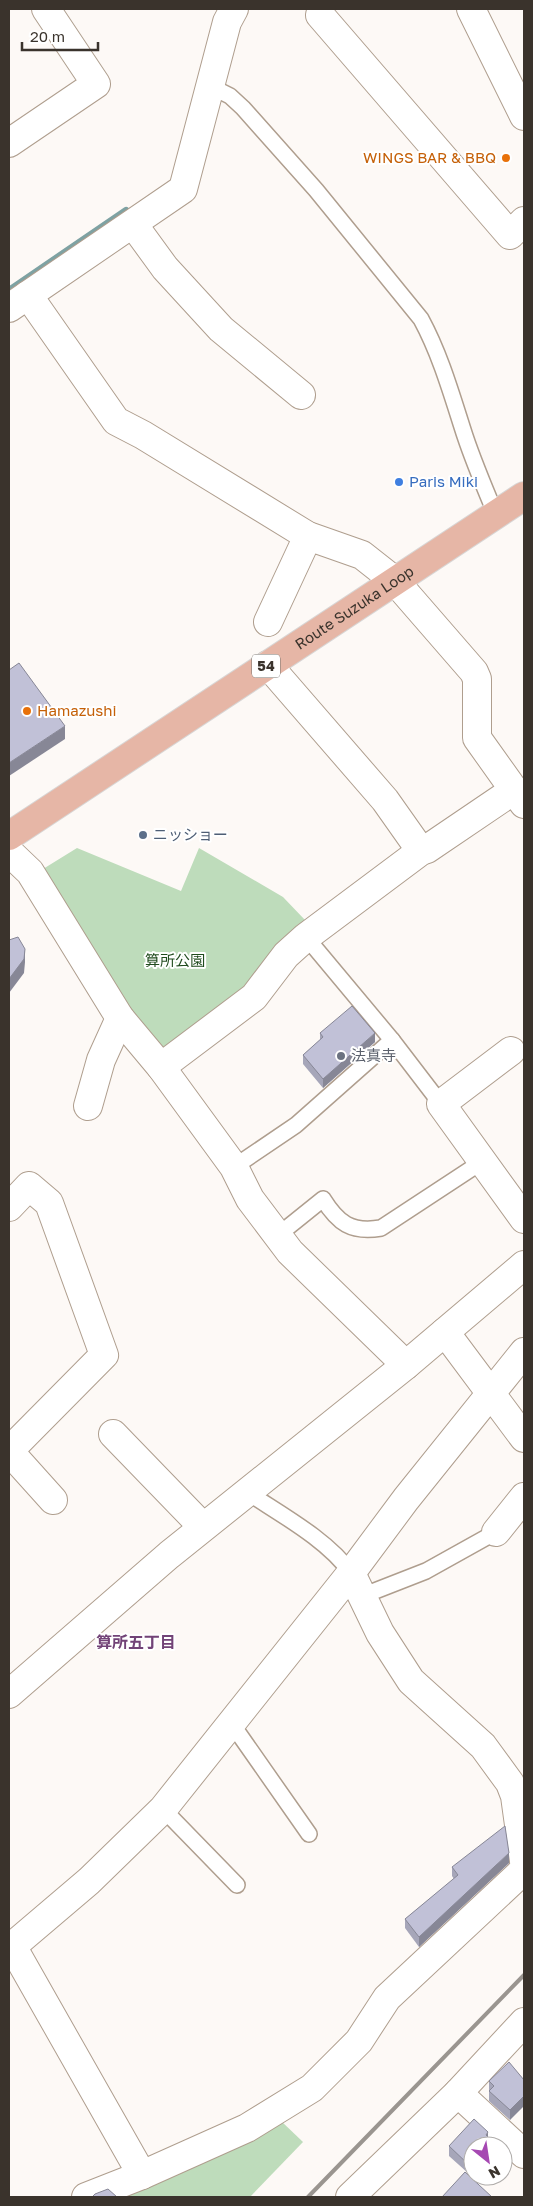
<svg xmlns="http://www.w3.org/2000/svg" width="533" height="2206" font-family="'Golos Text','Noto Sans JP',sans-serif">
  <rect width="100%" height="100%" fill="#fdf9f6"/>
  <!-- green -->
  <g fill="#bedcbb">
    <path d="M77,848L181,891L199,848L283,897L305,920L293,938L249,993L155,1056L43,869Z"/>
    <path d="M280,2120L303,2142L250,2197H110Z"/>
  </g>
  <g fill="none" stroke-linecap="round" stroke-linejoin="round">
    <!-- stream -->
    <path stroke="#7ea2a3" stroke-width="8" d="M9,291L126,211"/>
    <!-- service casing -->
    <g stroke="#af9e8e" stroke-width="18">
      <g id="service">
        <path d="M210,86L230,96L243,108L316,190L421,319C441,356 452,396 465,436C474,463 485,489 496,515"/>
        <path d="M306,937L392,1040L441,1104"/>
        <path d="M234,1167L296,1125L392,1040"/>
        <path d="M277,1236L323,1199C338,1223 351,1233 381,1228L483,1161"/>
        <path d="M247,1492C280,1514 328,1540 351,1573"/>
        <path d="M362,1596L426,1571L496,1532"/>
        <path d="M232,1724L309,1834"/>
        <path d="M163,1809L237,1885"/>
      </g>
    </g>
    <!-- minor casing -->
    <g stroke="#af9e8e" stroke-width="30">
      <g id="minor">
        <path d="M320,15L510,235L524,221"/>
        <path d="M9,143L96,84L46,9"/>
        <path d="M133,224L165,268L221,329L301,395"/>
        <path d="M28,295L116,421L143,435L308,536L362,555L395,581L474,672L477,679V738L524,804"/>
        <path d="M9,308L183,189L227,22L234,9"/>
        <path d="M268,622L308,536"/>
        <path d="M268,665L385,800L421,851"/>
        <path d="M9,852L30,872L120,1018L161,1067L234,1167L250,1199L290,1252L406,1365"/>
        <path d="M511,1051L441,1104L524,1219"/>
        <path d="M161,1067L254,997L286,955L306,937L421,851L427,849L514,790"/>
        <path d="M88,1106L101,1060L120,1018"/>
        <path d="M9,1207L29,1186L49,1203L104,1355L9,1451"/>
        <path d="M445,1332L524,1438"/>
        <path d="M113,1434L203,1527"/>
        <path d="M9,1451L53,1500"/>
        <path d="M496,1532L524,1497"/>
        <path d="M351,1573L380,1633L411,1681L483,1746L510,1783L515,1796L524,1861"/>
        <path d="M9,1694L169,1555L406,1365L524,1265"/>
        <path d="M12,1946L142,2175"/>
        <path d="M458,2093L524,2154"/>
        <path d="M86,2197L142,2175L247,2128L312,2088L359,2041L387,1998L524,1870"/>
        <path d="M350,2197L458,2093L524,2022"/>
      </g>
    </g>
    <!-- tertiary casing -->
    <g stroke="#af9e8e" stroke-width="30">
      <g id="tertiary">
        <path d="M471,9L524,116"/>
        <path d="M9,1949L89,1881L163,1809L351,1573L406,1499L524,1352"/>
      </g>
    </g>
    <!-- primary casing -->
    <g stroke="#d8d6d5" stroke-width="30">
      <g id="primary">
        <path id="s1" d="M9,836L524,496"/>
      </g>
    </g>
    <!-- service -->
    <use href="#service" stroke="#fff" stroke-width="15"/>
    <!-- minor -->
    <use href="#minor" stroke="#fff" stroke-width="28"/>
    <!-- tertiary -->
    <use href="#tertiary" stroke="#fff" stroke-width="28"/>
    <!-- primary -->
    <use href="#primary" stroke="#e6b6a6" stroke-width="28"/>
    <!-- rail -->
    <path stroke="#9a9590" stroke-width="4" d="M308,2197L524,1975"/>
  </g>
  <!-- wall -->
  <g fill="#a6a6b9">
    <path d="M320,1033L375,1042L323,1088L303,1064V1055L320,1040Z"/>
    <path d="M509,1863L419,1947L405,1928V1919L454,1879L452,1876V1867Z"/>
    <path d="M524,2080L510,2120L489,2101V2081Z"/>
    <path d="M488,2137L490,2146H473V2168L468,2173L449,2156V2146Z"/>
  </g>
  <!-- shaded-wall -->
  <g fill="#878796">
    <path d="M65,726V739L9,776V763Z"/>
    <path d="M25,949V962L24,973L9,993V979Z"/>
    <path d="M375,1033V1042L323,1088V1079Z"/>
    <path d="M509,1853V1863L419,1947V1937Z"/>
    <path d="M524,2096V2106L510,2120V2110Z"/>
    <path d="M488,2132V2141L490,2139V2146H484L486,2135Z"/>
    <path d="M473,2158V2168L468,2173V2164Z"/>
  </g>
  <!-- building -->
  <g fill="#c1c1d7" stroke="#878796">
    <path d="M19,663L65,726L9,763V670Z"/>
    <path d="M18,937L25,949L24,959L9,979V940Z"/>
    <path d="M352,1006L375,1033L323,1079L303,1055L323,1037L320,1033Z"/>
    <path d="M505,1826L509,1853L419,1937L405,1919L458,1875L452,1867Z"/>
    <path d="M509,2062L524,2080V2096L510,2110L489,2091L494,2086L489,2081Z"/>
    <path d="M474,2119L488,2132L486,2135L490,2139L484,2146H473V2158L468,2164L449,2146Z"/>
    <path d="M465,2172L492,2197H442Z"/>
    <path d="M108,2189L117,2197H92L95,2194Z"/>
  </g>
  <!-- markers -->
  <g fill="#e8710a" stroke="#fff" stroke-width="2">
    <circle cx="506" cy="158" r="5"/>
    <circle cx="27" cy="711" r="5"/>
  </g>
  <circle fill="#3f7fe0" stroke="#fff" stroke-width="2" cx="399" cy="482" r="5"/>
  <circle fill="#5c6f8a" stroke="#fff" stroke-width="2" cx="143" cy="835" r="5"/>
  <circle fill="#6b7280" stroke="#fff" stroke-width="2" cx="341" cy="1056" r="5"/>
  <g text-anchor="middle" stroke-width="4" stroke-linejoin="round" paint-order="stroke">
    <!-- shield labels -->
    <rect fill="#fff" stroke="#75706b" stroke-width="1" x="252" y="654.5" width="28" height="23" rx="4"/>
    <g font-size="14" font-weight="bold" fill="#3a332c">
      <text x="266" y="671">54</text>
    </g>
    <!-- food labels -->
    <g font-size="15" fill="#c56008" stroke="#fff" text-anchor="end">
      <text x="496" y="163">WINGS BAR &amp; BBQ</text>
      <text x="37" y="716" text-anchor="start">Hamazushi</text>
    </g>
    <!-- shop labels -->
    <g font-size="15" fill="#366cbe" stroke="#fff" text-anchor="start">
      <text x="409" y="487">Paris Miki</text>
    </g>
    <!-- street labels -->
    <g font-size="15" fill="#3a332c" stroke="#fff">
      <text dy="5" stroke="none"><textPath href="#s1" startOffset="414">Route Suzuka Loop</textPath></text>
    </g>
    <!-- service labels -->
    <g font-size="15" fill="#4e5e75" stroke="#fff" text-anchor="start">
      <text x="153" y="840">ニッショー</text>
    </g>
    <!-- park labels -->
    <g font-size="15" fill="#204b1e" stroke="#fff">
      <text x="175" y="966">算所公園</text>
    </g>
    <!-- worship labels -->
    <g font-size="15" fill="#5b616d" stroke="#fff" text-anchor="start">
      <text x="351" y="1061">法真寺</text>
    </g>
    <!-- neighbourhood labels -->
    <g font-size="16" font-weight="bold" fill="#724377" stroke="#fff">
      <text x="136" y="1648">算所五丁目</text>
    </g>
  </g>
  <!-- border -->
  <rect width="533" height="2206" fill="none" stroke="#3a332c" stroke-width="20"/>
  <!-- north arrow -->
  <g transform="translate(488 2161) rotate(150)"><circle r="24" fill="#ffffff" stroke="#b0adab"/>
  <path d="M0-4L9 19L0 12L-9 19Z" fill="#a648b2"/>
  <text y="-8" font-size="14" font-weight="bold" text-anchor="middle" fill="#3a332c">N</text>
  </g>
  <!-- scale -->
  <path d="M22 42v8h76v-8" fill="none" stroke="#3a332c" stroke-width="2.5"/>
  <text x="30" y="42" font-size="15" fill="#3a332c" stroke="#ffffff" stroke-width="4" paint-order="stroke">20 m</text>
</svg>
